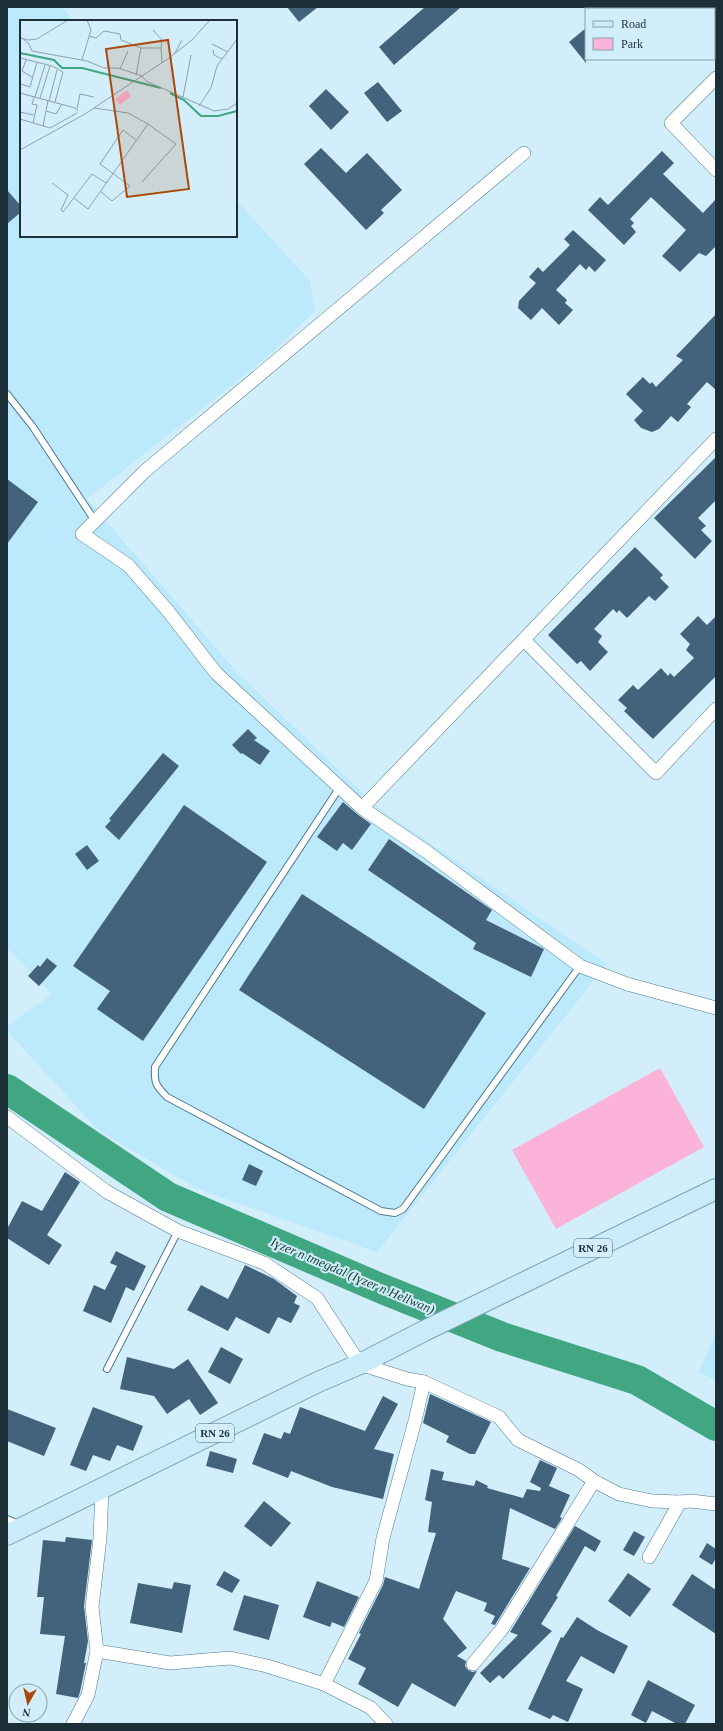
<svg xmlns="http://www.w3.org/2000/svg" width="723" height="1731" font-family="Georgia,serif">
  <rect width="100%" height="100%" fill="#d2eefa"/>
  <!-- built -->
  <g fill="#bde9fc">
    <path d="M7,7H62L74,21H21V236H236V200L310,281L315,311L266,358L87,499L237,672L377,807L607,964L377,1252L198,1189L99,1131L7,1031V1026L52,994L7,948Z"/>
    <path d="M716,1331V1380L699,1372Z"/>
  </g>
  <!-- green -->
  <path fill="#fbb3da" d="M660,1068L704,1147L556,1229L512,1150Z"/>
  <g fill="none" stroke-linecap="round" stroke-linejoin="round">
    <!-- river -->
    <path stroke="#41a782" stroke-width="30" d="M7,1089L168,1197L380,1288L502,1337L637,1380L716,1426"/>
  </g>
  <!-- building -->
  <g fill="#43627c">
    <path d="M287,7H318L299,22Z"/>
    <path d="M425,7H461L394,65L379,47Z"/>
    <path d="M586,28V63L569,42Z"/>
    <path d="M378,82L402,111L387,122L364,93Z"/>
    <path d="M326,89L349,112L331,130L309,106Z"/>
    <path d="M321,148L346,173L367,153L402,190L381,210L384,213L366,230L304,164Z"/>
    <path d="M662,151L674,163L663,174L703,213L716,199V246L706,256L699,253L680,272L662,256L686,230L651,197L630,219L634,223L631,226L636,232L624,245L588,210L600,197L608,205Z"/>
    <path d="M7,190L21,206V212L7,224Z"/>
    <path d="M573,230L606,260L595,272L589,266L586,270L580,264L556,290L567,300L565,303L573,310L559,325L542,308L531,320L518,308L519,301L536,283L529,277L538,267L543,272L570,245L564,239Z"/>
    <path d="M716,314V390L707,382L687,404L691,407L678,422L671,416L659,429L652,432L641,428L634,420L643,411L626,394L643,377L650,384L652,382L656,387L683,360L676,356Z"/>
    <path d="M716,457V500L698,518L706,526L701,530L712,541L695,559L654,518Z"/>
    <path d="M7,479L38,502L7,544Z"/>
    <path d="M635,547L663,575L660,578L669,587L655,601L649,596L627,618L619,610L617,613L613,609L594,629L602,636L598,642L608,652L590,671L581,661L577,664L548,635Z"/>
    <path d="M698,616L707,625L716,616V676L653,739L624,711L627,708L618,700L633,685L638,690L661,668L668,676L670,673L674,677L694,658L686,650L690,644L680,634Z"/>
    <path d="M248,729L257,738L254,740L270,751L260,765L242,753L241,754L232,745Z"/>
    <path d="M163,753L179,766L119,840L105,827L111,820L109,819Z"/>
    <path d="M343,802L357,814L371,824L352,850L343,843L337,851L317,837Z"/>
    <path d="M184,805L267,862L143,1041L97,1009L110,991L73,966Z"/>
    <path d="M389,839L492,910L486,920L544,949L531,977L473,949L476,943L368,870Z"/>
    <path d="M87,845L99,861L87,870L75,854Z"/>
    <path d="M302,894L486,1013L424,1109L239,990Z"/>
    <path d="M47,958L57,966L39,986L28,976L38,965L40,967Z"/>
    <path d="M249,1164L263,1171L256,1186L242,1180Z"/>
    <path d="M65,1172L80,1182L47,1235L62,1245L49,1265L7,1238V1229L22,1201L42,1211Z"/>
    <path d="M116,1251L146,1266L134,1291L126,1287L111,1323L83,1311L94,1285L105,1290L117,1266L110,1263Z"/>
    <path d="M245,1265L274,1279L297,1296L294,1303L300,1306L291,1323L278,1317L269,1334L236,1317L228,1331L187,1310L201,1285L228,1299Z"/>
    <path d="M221,1347L243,1359L230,1384L208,1372Z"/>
    <path d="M127,1357L174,1369L188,1359L218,1403L200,1415L189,1399L167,1414L154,1396L120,1389Z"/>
    <path d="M430,1394L491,1422L475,1454H470L446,1442L449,1436L423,1423Z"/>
    <path d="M383,1396L398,1404L374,1449L394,1454L383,1499L332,1487L291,1471L288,1478L252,1464L264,1433L281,1439L284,1432L290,1434L300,1407L365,1431Z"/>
    <path d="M93,1407L143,1426L133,1451L117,1445L110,1461L93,1455L86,1471L70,1465Z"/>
    <path d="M7,1409L56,1428L44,1456L7,1441Z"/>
    <path d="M210,1451L237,1459L233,1473L206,1466Z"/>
    <path d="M540,1460L557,1468L549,1486L570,1495L560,1517L562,1518L555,1529L510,1508L502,1559L530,1568L495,1625L491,1624L495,1616L484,1611L487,1603L456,1591L443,1619L467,1648L457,1656L466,1661L465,1666L468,1670L472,1672L477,1671L455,1707L412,1683L398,1707L358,1684L366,1668L348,1659L361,1634L359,1633L383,1585L385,1577L419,1589L436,1533L428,1532L432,1502L425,1500L431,1469L444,1472L442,1480L474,1486L476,1480L488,1486L487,1488L523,1498L527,1489L540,1491L541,1488L530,1482Z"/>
    <path d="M264,1501L291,1523L271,1547L244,1526Z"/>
    <path d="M575,1526L601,1541L595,1552L585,1546L556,1596L558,1597L541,1624L552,1631L503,1679L499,1675L490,1683L480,1673L518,1635L510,1632Z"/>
    <path d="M634,1531L645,1537L634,1556L623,1550Z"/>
    <path d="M66,1537L92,1540L84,1606L88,1641L84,1663H86L80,1692L78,1698L56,1694L65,1636L40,1634L44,1597H37L43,1540L65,1542Z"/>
    <path d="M707,1543L716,1549V1558L712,1565L699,1557Z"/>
    <path d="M224,1571L240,1580L232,1593L216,1585Z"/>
    <path d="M628,1573L651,1589L630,1617L608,1601Z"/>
    <path d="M692,1574L716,1590V1634L672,1605Z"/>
    <path d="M317,1581L359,1597L344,1627L332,1622L330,1627L303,1617Z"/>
    <path d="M174,1582L191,1585L182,1633L130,1623L138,1583L172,1589Z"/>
    <path d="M244,1595L279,1605L269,1640L233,1630Z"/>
    <path d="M577,1617L597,1630L628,1646L614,1674L581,1656L566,1681L583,1689L568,1722L553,1715L550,1719L528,1709L561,1637L563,1638Z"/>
    <path d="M648,1680L695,1705L685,1724H677L652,1711L646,1723L631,1715Z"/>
  </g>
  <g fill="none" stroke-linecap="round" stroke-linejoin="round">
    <!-- lane casing -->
    <g stroke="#4e7a8c" stroke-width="8">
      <g id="lane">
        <path d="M7,394L33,427L95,521"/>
        <path d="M340,787L155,1067C154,1083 156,1086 167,1097L381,1211L395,1213L403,1209L580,966"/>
        <path d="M107,1369L178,1231"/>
        <path d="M7,1519L19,1524"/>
      </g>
    </g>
    <!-- street casing -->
    <g stroke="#4e7a8c" stroke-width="14">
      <g id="street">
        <path d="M716,78L671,123L716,170"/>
        <path d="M524,153L145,471L82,534L128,565L168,611L216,673L362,808L427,852L580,966L627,984L716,1008"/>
        <path d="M524,640L656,773L716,709"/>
        <path d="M362,808L716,439"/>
        <path d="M7,1117L107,1192L178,1231L264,1263L317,1298L360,1364L407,1379L424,1382L499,1417L518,1440L579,1470L594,1481L619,1494L652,1501L680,1502L691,1501L716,1504"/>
        <path d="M102,1488L100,1538L92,1607L97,1651L170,1663L230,1658L267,1666L324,1684L371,1708L386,1724"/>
        <path d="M649,1557L680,1502"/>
        <path d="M473,1664L502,1629L594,1481"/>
        <path d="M324,1684L376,1581L383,1538L415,1421L424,1382"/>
        <path d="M73,1724L88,1695L97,1651"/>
      </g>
    </g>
    <!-- primary casing -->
    <g stroke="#77a1b2" stroke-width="22">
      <path id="primary" d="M7,1535L318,1382L360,1364L424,1331L716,1189"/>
    </g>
    <!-- lane -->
    <use href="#lane" stroke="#fff" stroke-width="6"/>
    <!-- street -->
    <use href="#street" stroke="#fff" stroke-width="13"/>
    <!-- primary -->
    <use href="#primary" stroke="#caebf8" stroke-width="20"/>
  </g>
  <g text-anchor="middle" stroke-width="4" stroke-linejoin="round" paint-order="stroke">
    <!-- shield labels -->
    <g fill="#d2eefa" stroke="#536972" stroke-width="1">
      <rect x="574" y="1239" width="38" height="18" rx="3"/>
      <rect x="196" y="1424" width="38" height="18" rx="3"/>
    </g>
    <g font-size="11" font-weight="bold" fill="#1d3037">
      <text x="593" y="1252">RN 26</text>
      <text x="215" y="1437">RN 26</text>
    </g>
    <!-- water labels -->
    <g font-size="13" font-style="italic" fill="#144030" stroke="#d2eefa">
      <text transform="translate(353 1275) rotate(23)" y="5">Iɣzer n tmegdal (Iɣzer n Hellwan)</text>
    </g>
  </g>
  <!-- overview -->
  <g transform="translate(20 20)">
    <rect width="217" height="217" fill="#d2eefa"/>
    <path d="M107,70L111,76L100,85L95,79Z" fill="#fbb3da"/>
    <path fill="none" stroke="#41a782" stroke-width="2" d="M0,33L34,40L42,48H62L141,68M150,73L164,80L181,96H198L217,91"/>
    <path fill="none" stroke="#8aa2ac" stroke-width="1" d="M133,10L142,20L141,28M69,16L76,18L84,11L100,14L101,20L121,28H141L142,42M0,18L8,20L17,19L48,0M3,19L9,24L12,31L67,41L84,48H98L122,56L126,61L194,91L208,89L217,83M192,24L208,32M193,30L194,35L202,39M155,33L162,20M0,38L32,46L43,52L35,82M6,40L2,51L13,58M62,40L71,10L67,0M100,49L108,31M116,55L121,28M0,64L10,67L17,42M0,73L55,88L58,91M15,77L25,45M163,77L171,35M20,78L30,46M29,81L37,50M179,86L191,68L197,46L217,19M74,88L108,93L128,104L156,124L122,162M57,89L60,74L74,77M26,91L36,94L42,84M0,92L14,95M0,99L30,108L57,93M13,103L17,85L12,84L14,77M23,106L28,81M0,130L65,94L149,38L172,20L190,0M32,163L48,175L41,190L43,192L72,154L86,163M80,171L92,181L110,166L80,144L103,110L116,120M54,178L68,189L128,104"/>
    <path fill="#ab490b" fill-opacity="0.15" stroke="#ab490b" stroke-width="2" d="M148,20L169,169L107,177L86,29Z"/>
    <rect width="217" height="217" fill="none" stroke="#1d3037" stroke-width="2"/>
  </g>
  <!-- border -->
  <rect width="723" height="1731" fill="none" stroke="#1d3037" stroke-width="16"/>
  <!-- legend -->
  <rect x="585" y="8" width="130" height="52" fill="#d2eefa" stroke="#8aa2ac"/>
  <rect x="593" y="21" width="20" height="6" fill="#caebf8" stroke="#8aa2ac"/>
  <text x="621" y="28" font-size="12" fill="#1d3037">Road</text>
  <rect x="593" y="38" width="20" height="12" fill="#fbb3da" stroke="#8aa2ac"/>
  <text x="621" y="48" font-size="12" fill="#1d3037">Park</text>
  <!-- north arrow -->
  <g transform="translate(28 1703) rotate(188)"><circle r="19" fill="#d2eefa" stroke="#8aa2ac"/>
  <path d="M0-3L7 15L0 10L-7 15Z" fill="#ab490b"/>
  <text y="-6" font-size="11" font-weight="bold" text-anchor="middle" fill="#1d3037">N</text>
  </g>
</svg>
